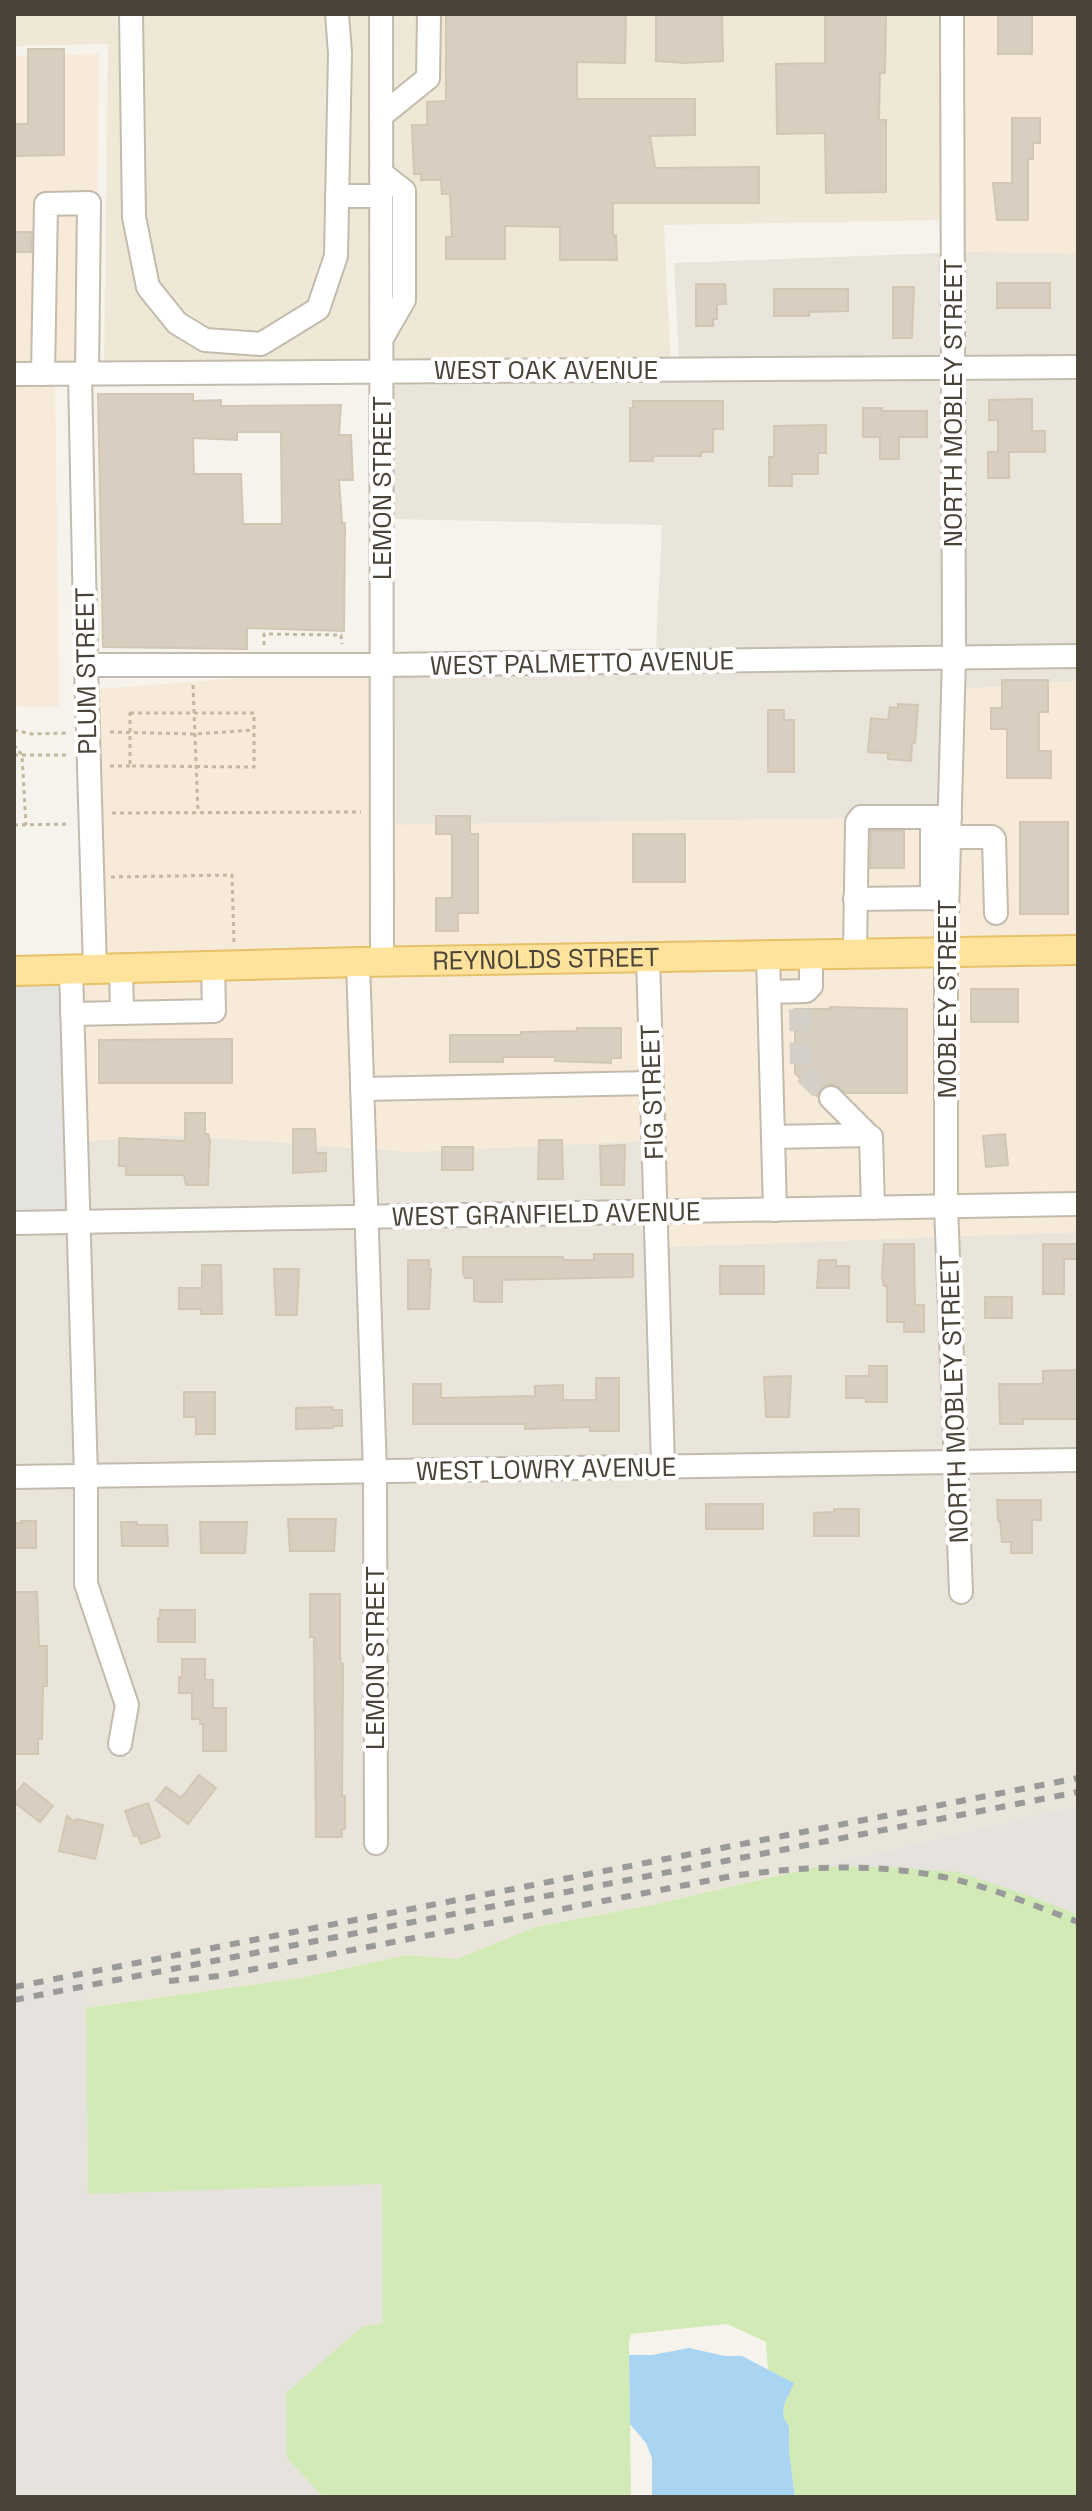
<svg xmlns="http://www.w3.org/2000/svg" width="1092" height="2511" font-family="'Space Grotesk',sans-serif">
  <rect width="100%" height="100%" fill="#f6f3ec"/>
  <!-- residential -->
  <g fill="#eae5da">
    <path d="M977,251L1078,254V356H962V252Z"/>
    <path d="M942,253V356L679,358L674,263Z"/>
    <path d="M1078,378V645L964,647L962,379Z"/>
    <path d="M942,379L944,647L656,650L662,525L393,519L392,382Z"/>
    <path d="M1078,667V681L963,689L964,669Z"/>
    <path d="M944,669L940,817L396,825L395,676Z"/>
    <path d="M178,1135L355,1148L365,1461L95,1465L85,1141Z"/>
    <path d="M643,1141L653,1456L385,1461L375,1149L409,1152Z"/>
    <path d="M65,1142L76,1465L14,1466V1145Z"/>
    <path d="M1078,1232V1449L966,1450L957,1236Z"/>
    <path d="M938,1237L946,1450L673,1455L667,1247Z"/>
    <path d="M1078,1471V1805L652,1905L535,1927L457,1959L407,1955L301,1978L86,2008L85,1976L14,1990V1488L76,1487L117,1706L109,1752L128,1757L137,1707L96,1582V1487L365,1484L366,1853L385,1854V1483L947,1473L953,1604L972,1602L967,1472Z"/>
  </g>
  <!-- commercial -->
  <g fill="#f7ead8">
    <path d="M962,14H1078V254L962,252Z"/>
    <path d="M99,54L95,363H14V56Z"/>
    <path d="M14,385H55L59,707L14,706Z"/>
    <path d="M349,670L350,676H373L372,950L99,957L97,689Z"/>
    <path d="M393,676L396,825L940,817L936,940L392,950Z"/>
    <path d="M1078,681V939L956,940L963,689Z"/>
    <path d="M1078,961V1232L957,1236L956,962Z"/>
    <path d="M936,963L938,1237L667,1247L658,968Z"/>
    <path d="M638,968L643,1141L409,1152L375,1149L368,973Z"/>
    <path d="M348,973L355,1148L178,1135L85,1141L81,980Z"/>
  </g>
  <!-- industrial -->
  <g fill="#e6e2dd">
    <path d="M1078,1805V1915L1039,1899L888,1867H815Z"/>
    <path d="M86,1976L88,2193L382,2183L383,2323L287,2458L323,2497H14V1990Z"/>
  </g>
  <!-- education -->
  <path fill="#efe8d6" d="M14,14H952V220L664,225L671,369L104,374L108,44L14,46Z"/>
  <!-- green -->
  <path fill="#d2eab5" d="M815,1867H888L957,1872L1039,1899L1078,1915V2497H795L789,2452V2426C776,2412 788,2398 793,2383L768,2370L766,2342L727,2324L631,2334L629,2342L631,2497H323L287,2458L286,2393L362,2327L383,2323L382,2184L88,2194L86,2008L301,1978L407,1955L457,1959L535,1927L652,1905Z"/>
  <!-- parking -->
  <path fill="#e5e3e0" d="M71,969L78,1222L14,1223V971Z"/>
  <!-- water -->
  <path fill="#a9d4f2" d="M689,2348L725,2356H742L794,2383C788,2398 776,2412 789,2426V2452L795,2497H652V2458L646,2443L630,2424L629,2355H652Z"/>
  <!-- building -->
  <g fill="#d8cfc1" stroke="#d3c7b4" stroke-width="2" fill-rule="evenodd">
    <path d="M446,14H626L625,63L577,62V99H695V135L650,136L655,168L759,167V203H613V236L616,235L617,260H560V227L505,226V259H446V237H452L450,194H442L441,180H421V174H414L412,125H427V102L446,101Z"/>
    <path d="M656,14H722L723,61L685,63L656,61Z"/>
    <path d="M825,14H886L885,73H880L879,120H886V192L826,193L825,133L777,134L776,64L825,63Z"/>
    <rect x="998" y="14" width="34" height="40"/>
    <path d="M28,49H64V155L14,156V124H28Z"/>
    <path d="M1012,118H1040V143H1033V159H1028V220H997L993,183H1012Z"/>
    <path d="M14,232H32L31,252H14Z"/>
    <rect x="997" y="283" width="53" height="25"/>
    <path d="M696,284H725L726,304H717V319H713V326H696Z"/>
    <path d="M893,287H914L912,338H893Z"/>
    <path d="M774,289H848V311L809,312V316H774Z"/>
    <path d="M98,394H193V401L221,400V406L341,405L339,435H351L353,480H339L342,523H345L344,631L247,628V649L103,647ZM237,432H281L282,524H243L241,474H194L193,438L237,440Z"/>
    <path d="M1032,399V431H1045V452H1009V478H988V452H998V420H989V400Z"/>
    <path d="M633,401H723V429H713V452H701V456H653V461H630V408H633Z"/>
    <path d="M863,408H882V411H927V437H899V459H880V437H863Z"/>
    <path d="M826,425V453H818V474H792V486H769V457H774V426Z"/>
    <path d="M1002,680H1048V712H1039V751H1051V778H1007V729H991V708H1002Z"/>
    <path d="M898,704L918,705L915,743H912L911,761L888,759V753L868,752L871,718L888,720L890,707L898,708Z"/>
    <path d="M768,710H784V720H794V772H768Z"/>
    <path d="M436,816H470V834H478V913H458V931H436V898H452V834H436Z"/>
    <rect x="1020" y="822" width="48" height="92"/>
    <path d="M871,831H904V868H870Z"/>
    <rect x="633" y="834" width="52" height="48"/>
    <rect x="971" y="989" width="47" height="33"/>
    <path d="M830,1007L907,1009V1093H846L835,1085L828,1084L821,1089L817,1096L795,1073V1009H830Z"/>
    <path d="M577,1028H621V1058H611V1063L555,1061V1057H503V1062H450V1035H521V1032L577,1031Z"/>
    <path d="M232,1039V1083H99V1040Z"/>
    <path d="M185,1113H205V1134H208L210,1141L208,1185H186L184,1175H126V1166H119V1138L185,1141Z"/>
    <path d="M293,1129H315L316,1153H326V1171L293,1173Z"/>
    <path d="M1005,1134L1008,1165L986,1167L983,1136Z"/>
    <path d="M539,1140H562L563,1179H538Z"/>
    <path d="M625,1145L624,1185H601L600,1146Z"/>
    <rect x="442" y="1147" width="31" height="23"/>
    <path d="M884,1244H914L915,1305H924V1332H904V1322H887V1286H884L882,1277Z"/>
    <path d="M1043,1244H1077V1259H1064V1294H1043Z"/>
    <path d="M594,1254H633V1277L502,1280V1302H483L474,1301V1278H465L463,1273V1257H563V1260H594Z"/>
    <path d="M408,1260H429V1269H431L429,1309H408Z"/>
    <path d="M819,1260H836V1266H849V1288H817Z"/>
    <path d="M202,1265H221L222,1314H201V1309H179V1288H202Z"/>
    <rect x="720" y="1266" width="44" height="28"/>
    <path d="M274,1269H299L297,1315H276Z"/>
    <rect x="985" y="1297" width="27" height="21"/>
    <path d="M869,1366H887V1402H866V1398H846V1376H869Z"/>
    <path d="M1078,1370V1419H1023V1424H1000L999,1384H1043V1371Z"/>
    <path d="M791,1376L789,1417H766L764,1377Z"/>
    <path d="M596,1378H619V1431H590V1427L525,1429V1424H413V1384H441V1398L535,1396V1386L563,1385V1400H596Z"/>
    <path d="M184,1392H215V1434H196V1417H184Z"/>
    <path d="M333,1407V1410H342V1426H333V1428L296,1429V1408Z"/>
    <path d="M997,1500H1041V1520H1032V1553H1011V1542H1002L1000,1521H998Z"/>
    <rect x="706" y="1504" width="57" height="25"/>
    <path d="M834,1509H859V1536H814V1513L834,1512Z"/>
    <path d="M288,1519H336L334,1551H290Z"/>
    <path d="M21,1521H36V1548H14V1523H21Z"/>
    <path d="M121,1522H137V1525H167L168,1546H122Z"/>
    <path d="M200,1522H247L245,1553H201Z"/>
    <path d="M14,1592H37L39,1646H47V1686H43L42,1739H38V1754H14Z"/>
    <path d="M310,1594H340V1657L341,1664H343L342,1796H345V1829H342V1837H316L314,1637H310Z"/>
    <path d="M160,1610H195V1642H158V1618H160Z"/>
    <path d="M182,1659H205V1680H213V1708H226V1751H203V1724H200V1719H192V1693H179V1677H182Z"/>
    <path d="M199,1775L216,1788L188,1824L156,1800L166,1787L181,1798Z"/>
    <path d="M24,1783L53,1806L40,1822L14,1802V1796Z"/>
    <path d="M148,1803L160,1837L141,1844L138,1835L134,1836L125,1811Z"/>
    <path d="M67,1816L75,1822L76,1819L103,1825L95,1859L59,1851Z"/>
  </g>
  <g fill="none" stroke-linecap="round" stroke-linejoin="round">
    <!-- minor-tunnel -->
    <path stroke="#d4d0c8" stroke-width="22" stroke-dasharray="22 11" stroke-linecap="butt" d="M800,1009L801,1070L831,1098"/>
    <!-- minor casing -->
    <g stroke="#c2bbae" stroke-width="26">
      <g id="minor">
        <path d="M131,14L134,217L148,287L177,323L205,340L261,344L318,309L336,256L340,53L337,14"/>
        <path d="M381,14L382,961"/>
        <path d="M952,14L954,658L946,951V1206L961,1592"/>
        <path d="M381,116L428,78L429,14"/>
        <path d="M381,173L404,191V300L382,338"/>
        <path d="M337,196H381"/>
        <path d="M14,374L1078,367"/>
        <path d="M43,374L46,204L89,203L87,374"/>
        <path d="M80,374L86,665L95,969"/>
        <path d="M86,665H383L1078,656"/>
        <path d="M932,817V898"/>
        <path d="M949,837H992L994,839L996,913"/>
        <path d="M855,899L932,898L947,900"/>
        <path d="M855,953L857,822L861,817H950"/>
        <path d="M768,954L775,1210"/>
        <path d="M648,957L663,1466"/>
        <path d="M358,962L375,1473L376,1843"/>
        <path d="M121,968L122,1013"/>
        <path d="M71,969L86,1476V1584L127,1705L120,1744"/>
        <path d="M769,992L806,991L811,986V954"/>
        <path d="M72,1014L214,1011L213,966"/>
        <path d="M362,1089L652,1083"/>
        <path d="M831,1098L868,1135"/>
        <path d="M773,1137L868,1135L871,1137L873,1208"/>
        <path d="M14,1223L1078,1204"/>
        <path d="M14,1477L1078,1460"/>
      </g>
    </g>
    <!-- major casing -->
    <g stroke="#e6c16a" stroke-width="32">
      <g id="major">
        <path id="s1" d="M14,971L358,962L1078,950"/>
      </g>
    </g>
    <!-- path -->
    <g stroke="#c4b79f" stroke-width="3" stroke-dasharray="4 4" stroke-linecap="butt">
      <path d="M264,645V634L341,635L342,644"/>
      <path d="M193,685L198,813"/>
      <path d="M130,713H254V767L130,766Z"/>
      <path d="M14,730L32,734L66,733"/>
      <path d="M110,732L195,734L254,730"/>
      <path d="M14,745L22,755L26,825"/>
      <path d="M14,755H68"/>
      <path d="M110,766H130"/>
      <path d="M112,813L361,812"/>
      <path d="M14,825L70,824"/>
      <path d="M111,877L232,875L234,943"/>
    </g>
    <!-- minor -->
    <use href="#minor" stroke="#fff" stroke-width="22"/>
    <!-- major -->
    <use href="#major" stroke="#ffe39c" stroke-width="28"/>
    <!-- rail -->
    <g stroke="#9a9a9a" stroke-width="6" stroke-dasharray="10 10" stroke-linecap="butt">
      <path d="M169,1981L219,1976L732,1876C807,1866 882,1862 957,1880C998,1890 1038,1907 1078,1922"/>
      <path d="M14,1987L1078,1778"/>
      <path d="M14,2000L1078,1792"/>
    </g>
  </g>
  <g text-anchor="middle" stroke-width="8" stroke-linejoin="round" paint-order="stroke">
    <!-- street labels -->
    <g font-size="26" fill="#4b4439" stroke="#fff">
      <text x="546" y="379">WEST OAK AVENUE</text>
      <text transform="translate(953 403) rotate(-90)" y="9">NORTH MOBLEY STREET</text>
      <text transform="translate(382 488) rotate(-90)" y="9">LEMON STREET</text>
      <text transform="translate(582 663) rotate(-1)" y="9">WEST PALMETTO AVENUE</text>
      <text transform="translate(86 671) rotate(-91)" y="9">PLUM STREET</text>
      <text dy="9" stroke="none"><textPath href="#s1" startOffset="532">REYNOLDS STREET</textPath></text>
      <text transform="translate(947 999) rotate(-90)" y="9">MOBLEY STREET</text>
      <text transform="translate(652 1092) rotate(-92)" y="9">FIG STREET</text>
      <text transform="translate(546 1214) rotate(-1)" y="9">WEST GRANFIELD AVENUE</text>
      <text transform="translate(954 1399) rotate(-92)" y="9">NORTH MOBLEY STREET</text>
      <text transform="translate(546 1469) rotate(-1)" y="9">WEST LOWRY AVENUE</text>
      <text transform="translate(375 1658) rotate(-90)" y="9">LEMON STREET</text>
    </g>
  </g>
  <!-- border -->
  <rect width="1092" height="2511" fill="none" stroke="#4b4439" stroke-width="32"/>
</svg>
